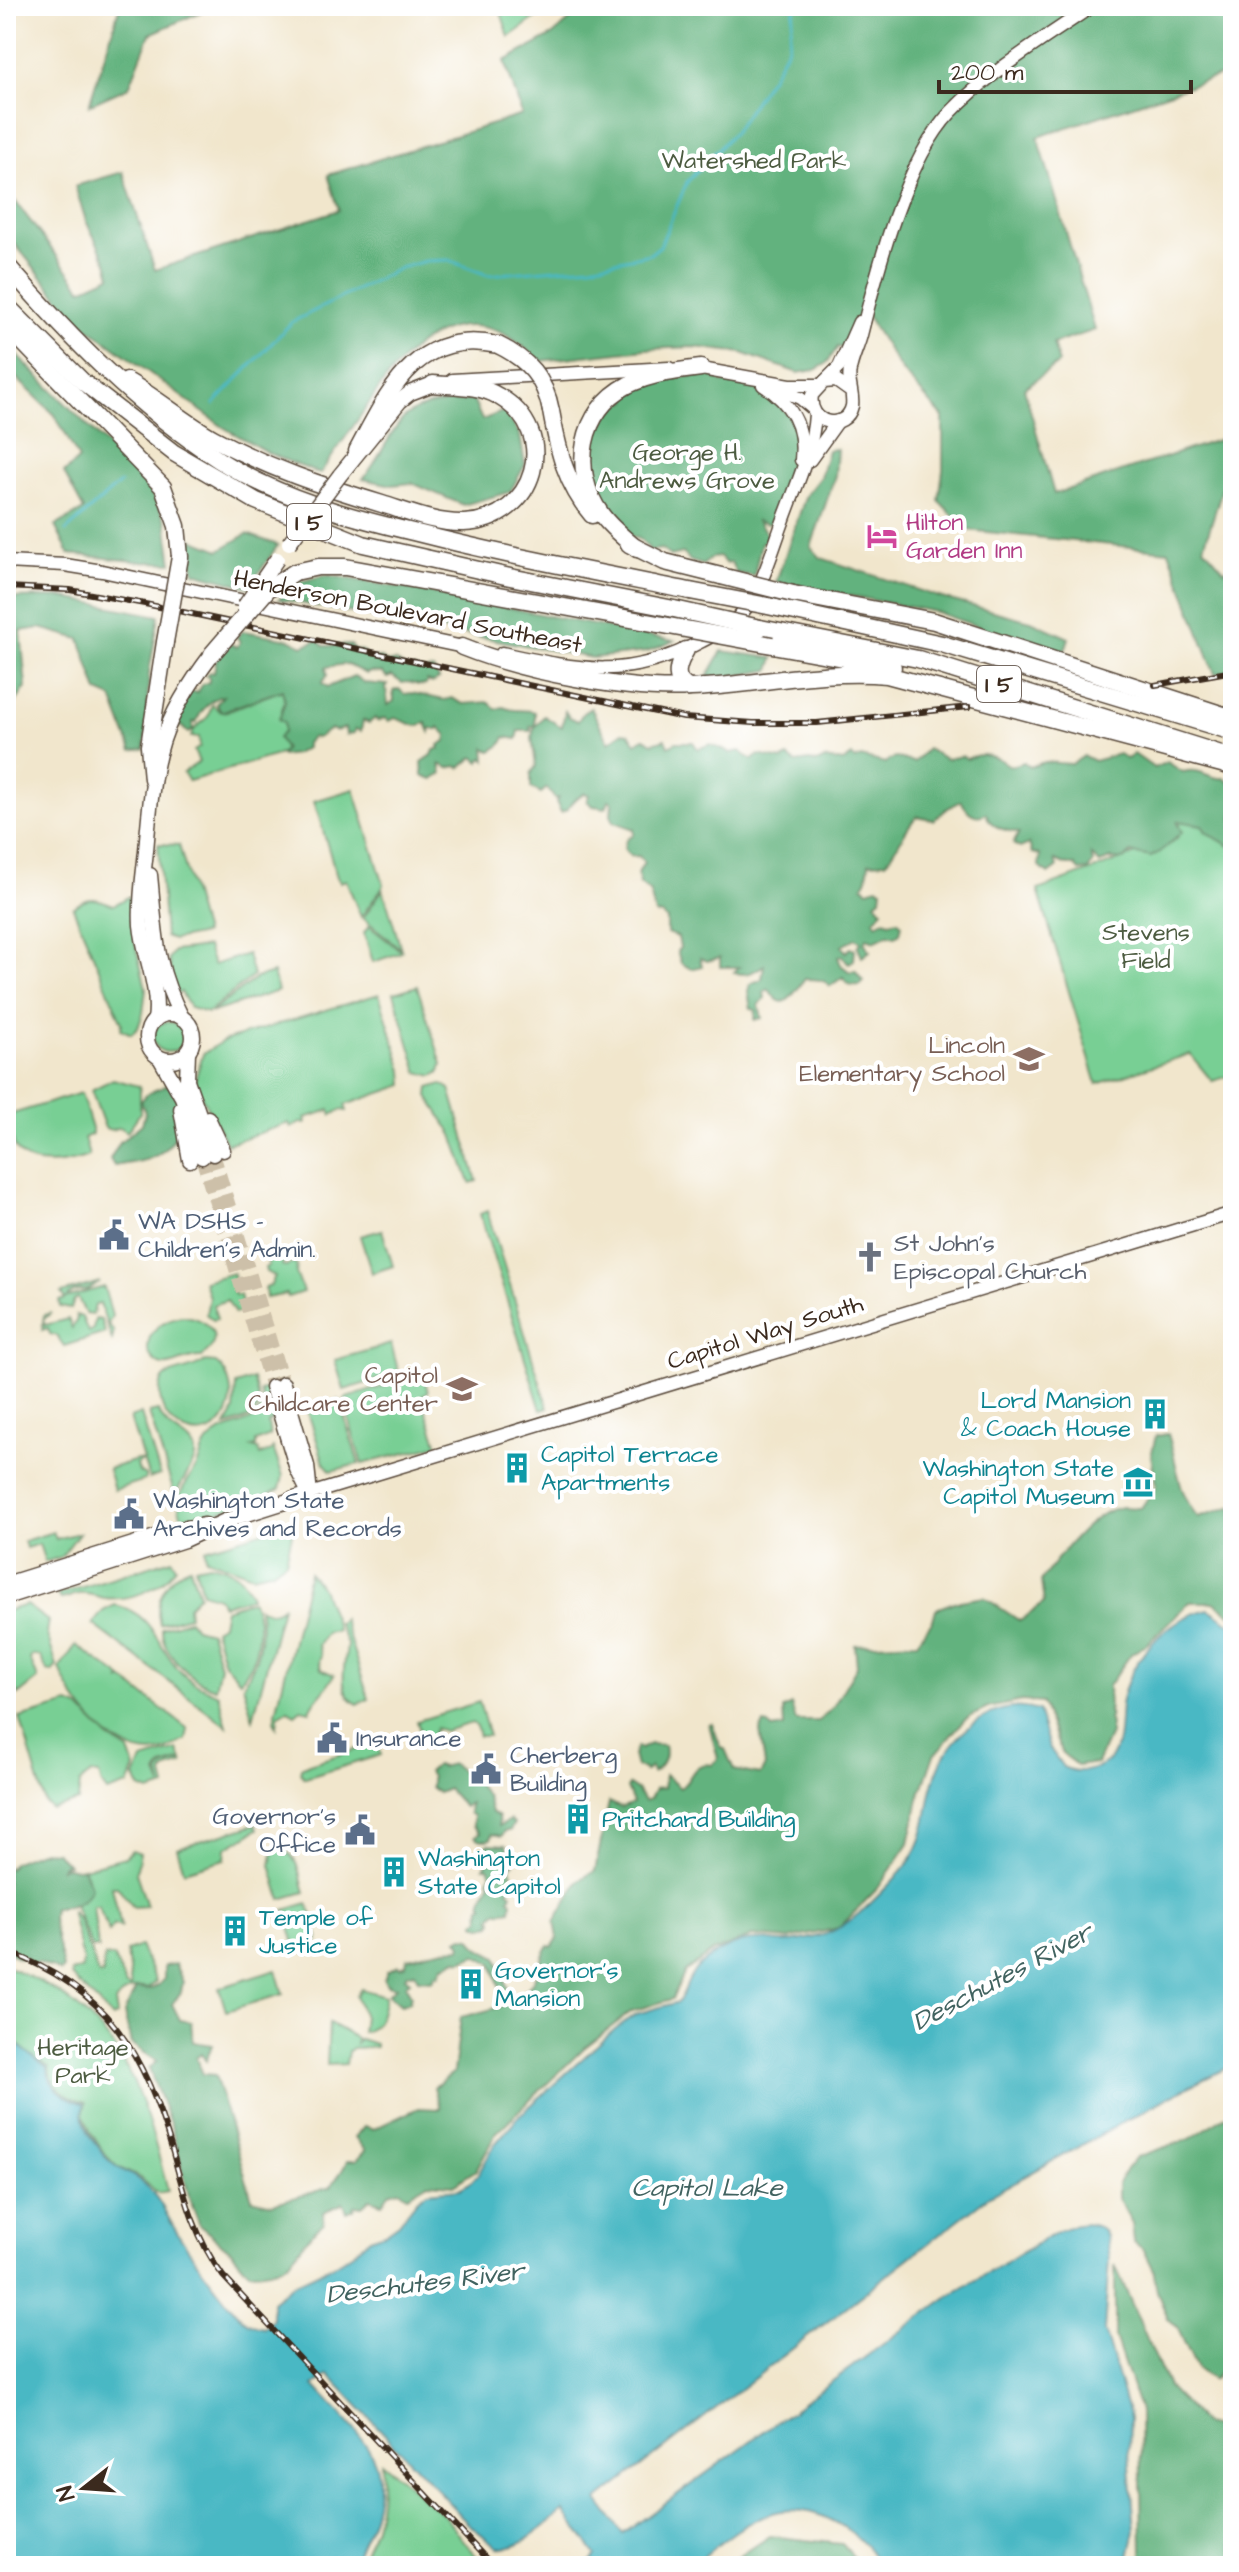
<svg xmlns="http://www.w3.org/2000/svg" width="1239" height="2572" font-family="'Architects Daughter',sans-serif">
  <rect width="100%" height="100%" fill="#fff"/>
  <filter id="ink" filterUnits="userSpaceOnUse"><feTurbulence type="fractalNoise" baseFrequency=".0125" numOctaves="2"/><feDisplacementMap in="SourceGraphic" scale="16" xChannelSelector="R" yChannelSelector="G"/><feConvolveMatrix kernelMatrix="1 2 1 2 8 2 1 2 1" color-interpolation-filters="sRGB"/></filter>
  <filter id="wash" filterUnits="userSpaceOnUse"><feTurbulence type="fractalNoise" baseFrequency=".006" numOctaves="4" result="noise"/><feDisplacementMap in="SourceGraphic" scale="32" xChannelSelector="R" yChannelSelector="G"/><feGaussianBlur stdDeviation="1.8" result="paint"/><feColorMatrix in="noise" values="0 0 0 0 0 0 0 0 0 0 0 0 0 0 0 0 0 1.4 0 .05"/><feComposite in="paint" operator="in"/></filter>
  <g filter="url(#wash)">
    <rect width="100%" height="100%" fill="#f1e6cc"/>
    <!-- green -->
    <g fill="#78cf94" stroke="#5a7c59" stroke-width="2">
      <path d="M499,6H552L509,37Z"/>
      <path d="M282,690L285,701L279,719L284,721L285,749L280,754L189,781L183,773L199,762L194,751L200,747L199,737H191C194,725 203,724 209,715C210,712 210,708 212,705L221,712L227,711Z"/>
      <path d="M354,789L384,885L361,917L346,880L340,882L337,877L314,801Z"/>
      <path d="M1180,820L1233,829V1075L1212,1081L1190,1054L1097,1084L1038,890L1177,839Z"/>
      <path d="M158,844L179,845L204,934L173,940L165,937Z"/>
      <path d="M383,889L401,949L363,918Z"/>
      <path d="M128,897L133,898L135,943L146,988L143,1013L138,1028L131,1034L121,1029L122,1023L73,908C89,895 96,898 114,905Z"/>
      <path d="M369,926L401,951L400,953L373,962L364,933Z"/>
      <path d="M207,947L213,965L247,954L253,976L207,1013L190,1008L181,992L176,994L168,959L174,951Z"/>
      <path d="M273,973L278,991L210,1013L256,978Z"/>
      <path d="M417,986L442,1064L440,1072L433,1076L418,1072L394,993Z"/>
      <path d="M379,994L403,1071L404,1085L345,1105L347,1111L341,1110L332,1115L330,1110L305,1118L306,1123H300L291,1128L289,1123L227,1144L194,1083L203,1054L223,1041Z"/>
      <circle cx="168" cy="1037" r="15"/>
      <path d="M113,1079L139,1086L140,1089V1113L127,1132L120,1127L111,1130L105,1128L91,1090Z"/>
      <path d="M442,1084L450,1089L477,1181L470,1183L453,1135L428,1096L429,1088Z"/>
      <path d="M81,1093L92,1129V1134L84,1138L89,1156C48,1170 4,1170 12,1114Z"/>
      <path d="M487,1211L548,1408L541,1410L480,1214Z"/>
      <path d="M382,1230L393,1266L372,1273L360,1236Z"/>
      <path d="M268,1256L272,1260L281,1257L284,1262L282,1265L286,1267L292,1263L297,1265L296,1273L303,1292L288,1297L287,1294L266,1298L265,1287L271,1285L275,1276L266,1272L265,1268L269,1265L266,1258Z"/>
      <path d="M233,1273C235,1281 231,1288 235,1295H240L244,1310L235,1314L227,1300L213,1305L217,1319L213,1320L206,1314L209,1298L204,1281Z"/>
      <path d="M100,1282L87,1290C78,1290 70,1292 66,1298L104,1287L112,1316L108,1324L114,1332L112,1340L100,1304L95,1305L93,1314L85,1313L78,1298L74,1300L71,1309L60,1307L59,1301L65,1299L61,1293Z"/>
      <path d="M51,1313L43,1320L45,1325L68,1319L72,1328L77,1319L76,1315L82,1317L88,1332L93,1329L95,1319L101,1320L105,1333L64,1346L57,1336L50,1334L48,1328L42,1330L44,1315Z"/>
      <path d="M181,1316C206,1316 228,1337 202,1357C180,1355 163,1380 148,1352C146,1331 162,1320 181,1316Z"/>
      <path d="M391,1344L399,1373L344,1390L335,1360Z"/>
      <path d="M204,1362L216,1363C249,1389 224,1451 181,1429C172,1424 165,1416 162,1406C159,1397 158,1384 165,1377C170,1372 193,1370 204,1362Z"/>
      <path d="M423,1374L428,1392L421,1396L438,1445L362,1464L344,1404L346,1398Z"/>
      <path d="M253,1379C263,1413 259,1416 226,1426L234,1411L236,1385Z"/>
      <path d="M267,1389L275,1419L268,1423L270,1436L256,1442V1446L252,1447L258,1449L260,1455L271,1451L273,1448L283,1476L280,1489L252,1501L193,1520L195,1517L192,1515L182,1517C172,1496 186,1485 196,1468C202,1456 202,1444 214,1436C233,1421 271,1427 260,1391Z"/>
      <path d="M339,1400L359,1464L331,1471L324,1463L307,1409Z"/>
      <path d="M158,1411C161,1417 164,1422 170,1427C180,1437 200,1442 194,1461C191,1469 179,1486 175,1496L149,1413Z"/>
      <path d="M141,1414L160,1475L149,1479L130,1418Z"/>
      <path d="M137,1460L142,1461L137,1465L139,1472L145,1476V1480L114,1490L108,1469Z"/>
      <path d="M291,1523L294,1525L286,1561L274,1570L252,1575L206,1558L205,1549Z"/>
      <path d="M53,1532L56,1539L79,1533L61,1557L45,1562L39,1544L26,1548L24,1541Z"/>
      <path d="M172,1559L176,1567C162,1589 131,1601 104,1598C96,1596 88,1593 79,1594C73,1595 67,1598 61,1599L57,1595Z"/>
      <path d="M209,1564C229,1567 246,1577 251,1597L223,1605L218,1597L202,1592L195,1567Z"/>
      <path d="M190,1567L199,1595L188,1606L189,1616L160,1624C153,1601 167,1575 190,1567Z"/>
      <path d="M309,1573L322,1588L336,1626L337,1631L326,1633L318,1645L321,1656L319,1661L321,1669L334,1675C328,1690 314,1697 310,1711L301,1709L295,1714L288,1710L278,1716L277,1727L274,1721Z"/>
      <path d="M252,1600C264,1623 258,1662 240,1680L224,1663L214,1629L222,1624L225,1609Z"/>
      <path d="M26,1605L48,1621L46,1632L57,1666L52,1672L47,1671L40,1656L32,1655L30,1659L38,1679L18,1695L6,1657V1611Z"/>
      <path d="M115,1605C155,1614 157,1647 180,1671C189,1682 206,1688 218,1694L227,1726L93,1624L103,1611Z"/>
      <path d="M259,1607C267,1613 274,1614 282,1607L253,1719L243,1685C259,1660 264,1636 259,1607Z"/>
      <path d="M343,1619L369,1699L358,1704C335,1693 346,1662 347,1644L338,1623Z"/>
      <path d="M189,1620L195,1628L210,1632L220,1666L215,1688C192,1681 161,1653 162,1628Z"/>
      <path d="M76,1645L122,1678L120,1682L123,1679L188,1729L186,1740C174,1745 167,1753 152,1753C111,1753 72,1703 60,1668Z"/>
      <path d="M479,1702L489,1736H479L476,1726L472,1723L444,1731L436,1728L433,1733L440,1746L431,1748L430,1746L425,1749L417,1721Z"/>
      <path d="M69,1704L79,1708L109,1738L129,1751L135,1768L128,1785L107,1792L102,1785L99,1774H91L80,1783L78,1801L52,1809L45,1803L20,1718Z"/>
      <path d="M370,1745H378L381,1755L305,1778L300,1773L301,1768L309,1764Z"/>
      <path d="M178,1750L182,1760L162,1766L157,1774L162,1786L159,1774L163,1767L182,1761L183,1764L165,1770L163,1775L166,1787L149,1792L140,1788L135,1777L142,1760Z"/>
      <path d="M256,1824L258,1829L226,1848L225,1859L184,1871L177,1848Z"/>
      <path d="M282,1849C298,1855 300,1877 305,1892L281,1899L271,1865L273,1853Z"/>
      <path d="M132,1850L140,1853L136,1873L147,1906L133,1907L117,1886H112L121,1927L114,1925L109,1932L98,1906H93L98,1948H92L74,1905L85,1896L90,1884L83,1868L125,1857Z"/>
      <path d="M308,1903L318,1937L316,1948L306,1953L295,1944L285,1910Z"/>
      <path d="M71,1910L78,1919L99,1975L103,1974L104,1957H114L126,1986L131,1988L127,1951L140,1946L156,1981L148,1989C136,1985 123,1991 115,2002L117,2015L113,2018L71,1976L72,1972L82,1969L83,1961Z"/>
      <path d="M6,1966C121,2013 139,2081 168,2191L158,2193L140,2178L116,2166L104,2153L90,2131L83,2113L86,2103C68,2098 49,2086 49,2067L30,2055L6,2034Z"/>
      <path d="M276,1970L283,1994L226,2011L219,1988Z"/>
      <path d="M361,1989L385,1996C382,2011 380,2030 362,2032L364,2017L356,1996Z"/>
      <path d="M329,2023L358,2039L355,2044L360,2039L375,2044V2047L352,2048L348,2051L346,2064L327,2065Z"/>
      <path d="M381,2462L442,2513L484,2566H360C361,2554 367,2546 372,2535C381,2512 382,2487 381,2462Z"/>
    </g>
    <!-- forest -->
    <g fill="#62b27e" stroke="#4e6e4e" stroke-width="2">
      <path d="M120,6H214L150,34L129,87L89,105Z"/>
      <path d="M586,6H1233V90L1225,74L1038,137L1095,330L1053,344L1059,363L1024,388L1054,494L1233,435V485L1223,486L1204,547L1225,571L1233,563V671L1215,674L1169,551L967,530L939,501L943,470V417L901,370L865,313L845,349L838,347L826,364L815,370L798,373L742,353L695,347L645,349L540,361C527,350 511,335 494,330C431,310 392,369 363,412C349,433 334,453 320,474L270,454L223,427L75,318L6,233V204L15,201L82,289L111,276L107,262L86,221L75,186L123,172L155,270L339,210L328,175L522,115L505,61L553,35Z"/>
      <path d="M15,353L148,486L166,521L172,563L143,562L69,554L55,526L84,510L64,473L79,459L55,415L6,368V355Z"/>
      <path d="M709,374L724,383L733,380L740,386L749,382L758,385L795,421C796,433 800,449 798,460C794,475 786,488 785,503L772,512L776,519L773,523L767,524L757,521L765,531L768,539L761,543L754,576L736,573L731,562L726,564L720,557L711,558L703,565L690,561L683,553L670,556L661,549L651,551C647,547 645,543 641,540C628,533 620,540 617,518L609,516L607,508L600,503C600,491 592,485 590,474C586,449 605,408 628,401L626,397L636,383Z"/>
      <path d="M473,400L482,420L504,411L520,435L525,465L510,492L463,505L412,483L392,485L363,479C378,461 387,438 401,421C416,402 451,403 473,400Z"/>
      <path d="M837,449L835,476L811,547L821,558L942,598L1031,621L1069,638L1063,656L936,612L776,582L806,495L820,477L828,450Z"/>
      <path d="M247,534L278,545L249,587L194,572L190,538L220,550Z"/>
      <path d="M326,575L445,595L674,641L647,652L592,658L279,599L292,584Z"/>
      <path d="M60,597L159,616L149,672L145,749L132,751L112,698L98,692L80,639L40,628L21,631L26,687L6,717V598Z"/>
      <path d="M243,631L289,639L303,646L317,640L324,646L351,645L355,650L362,651L369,658H382L387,663L395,661L408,669L414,668L421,671L433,669L439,679L432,683L427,681L426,685C416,687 411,680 402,683L392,676L387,678L382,673L370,672L366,674L346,664L326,667L327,675L322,683L328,687L354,676L365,683L388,685L386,688L388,705L394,701L393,691L399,689L404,694L412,693L444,700L452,698L463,704L489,702L496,709L503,707C514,712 523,709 535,712V725L530,727L531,731H519L517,739L505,737L501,745L491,751L485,748L486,760L482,758L480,762L474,757L460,768L456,766L448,768L440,764L442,774L432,780L423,776L422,762L432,755L434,750L440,748L439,745L446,741L447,735L439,727L437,730L431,728L430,732L426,723L416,726L395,718L388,721L385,718L377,721L375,718L369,723L363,720L361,731L355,729L354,733L346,735L345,728L335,731L331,729L317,738L312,737L306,743V748L295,754L282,756L280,754L285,749L278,738L284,731V722L279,720L285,701L282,690L221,712L216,704L223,696C210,698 200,712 196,723L193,722V730L188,733L181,726L177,727L176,721L190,691L197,693L203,684L209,682V677L206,676L209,672L214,673C216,659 216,650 231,644L237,647L240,642L237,637Z"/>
      <path d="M722,651L774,658L770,670L705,681Z"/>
      <path d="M591,708L609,742L623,732L629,733L636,743L644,738L653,743L665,739L669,746L676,742H693L698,749L710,744L730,753L740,751L752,760L759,755L782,760L788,757L796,763L810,761L817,763L825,759L843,762L852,756L855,760L861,757L885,763C898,754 900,760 914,762L927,749L946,759L962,756L967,759C982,751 997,756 1010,766L1024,762L1030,767L1044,762L1072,764L1084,756L1094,761L1119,754L1127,759L1134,754L1154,768L1167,762L1183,772C1203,767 1209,780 1224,778L1233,785V848L1206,832L1202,825L1178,821L1177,823L1182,832C1171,841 1164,851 1151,857L1131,853L1124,860L1111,859L1100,863L1091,855L1093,863L1088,870L1079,871L1074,865H1067L1055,860L1057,868L1049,874L1039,867L1040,855L1032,853L1029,844L1020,848L1013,844L1019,833C1004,830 990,828 986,813L981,816C969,815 967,810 961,801L946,809L934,820L917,816C903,831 899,847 886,862L869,863L867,878L863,886L868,890L877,887L882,889L881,898L876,902L883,910L874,920L877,924L884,920L890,922L897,920L902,924L900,933L895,936L888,934L874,941L867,938L864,942L870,951L862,957L858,947L861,942L856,938L842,946L846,952L851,948L855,950L854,960L849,963L841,956L838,957L841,965L850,972L855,970L863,981L860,985C850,986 848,985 843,977L830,986C825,979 813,979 805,979C794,992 784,1017 769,989L764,992L765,998L759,1005L762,1018L755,1020L756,1010L751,1009L748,992L750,984L762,979L764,965C753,972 747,977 734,972L739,967H720V958L707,961L700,958L702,966L691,969L681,963L677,951L680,948L678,937L667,933V920L662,915L655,914L650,892L640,884L638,873L644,862L639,856C631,857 628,855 624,848L626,840L634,834V829L614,822L611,815L612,802L609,800L606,808L593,806L587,801L589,795L585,793L573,801L567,810L561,812L556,802L558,798L555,799L547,788L541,793L531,788V774L536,766L532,738L534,728L544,716L562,727L565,711L569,717L578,721L583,713Z"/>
      <path d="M168,1084L178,1099L175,1123L180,1127C166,1159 146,1161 114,1166L110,1159L120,1142L142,1124L145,1113L141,1102C147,1089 159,1091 168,1084Z"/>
      <path d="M1168,1434C1177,1461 1178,1495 1198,1517L1233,1506V1616L1214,1602H1190L1147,1644L1131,1654L1108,1686L1110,1734L1097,1763L1077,1766L1061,1752L1042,1703L1022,1701L988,1708L965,1719L934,1755L920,1795L909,1843L878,1888L839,1928L789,1939L752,1936L713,1952L685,1972L672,1999L632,2011L584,2048L496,2133L476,2170L453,2185L428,2183L408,2195L399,2190L389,2193L382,2203L370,2199L362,2206L355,2205L354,2209L347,2212L344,2203L323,2212L324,2223C291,2247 300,2272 249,2272L232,2252L200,2226L190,2200L171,2126L149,2069L157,2061L131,2044L124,2013L136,1988C149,1991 155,1990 164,1979V1966L175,1964L183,1982L181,1992L172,2004L180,2020L191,2022L193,2042L212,2045L206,2061L201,2054L196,2058L203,2074L215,2075L252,2199L272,2204L331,2187C336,2177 343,2172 347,2161H356L365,2151L355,2137L364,2126L374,2129L418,2108L440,2109L434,2087L454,2072L461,2017C490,2009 515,2008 533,1981C540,1970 540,1955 549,1946L552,1947L558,1938L555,1922L579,1880L595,1871L609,1802L621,1808L633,1803L627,1788L629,1785L638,1791L644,1801L650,1799L655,1789L663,1788L665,1775L680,1788C692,1781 692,1760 712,1765L718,1759L709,1724L712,1723L721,1748L725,1749L734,1770L760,1775L765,1766L760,1731L764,1724L769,1725L772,1729L784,1727L783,1709L791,1705L796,1721H819L833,1707L857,1666L855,1645L917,1642L933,1620L936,1609L954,1602L984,1597L1020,1621L1044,1603L1041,1581C1057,1558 1092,1510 1122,1507C1128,1507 1135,1508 1141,1508L1156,1486L1151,1455L1156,1436Z"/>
      <path d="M650,1744L664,1745C667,1758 662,1767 652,1773L650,1767L645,1772L644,1769L636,1767L633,1755L637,1747L640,1749Z"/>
      <path d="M452,1764L466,1774L467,1779H473L487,1797L491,1812L498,1817L499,1826L510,1820L514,1823L510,1831H505L502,1836L492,1834L491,1839C485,1841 479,1840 475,1836L480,1833L473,1825V1816L469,1813L470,1804L464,1807L448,1789L438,1793L431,1787V1777L428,1772L436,1765L441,1767Z"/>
      <path d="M489,1844L506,1845L508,1850L503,1855L511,1853L514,1862L510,1867L512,1873L510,1877L514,1882L508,1890L512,1894L509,1899L512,1901L511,1910L496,1912L491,1918L493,1920L492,1925L482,1927L475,1924V1922L480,1919L481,1906H484L482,1900L491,1882L488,1879L491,1874L488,1867H484L488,1862L485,1859L490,1854L482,1855L481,1851Z"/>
      <path d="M42,1851L56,1852L68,1864H63L60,1869L64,1866L76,1869L83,1868L91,1888C84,1904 69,1908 53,1908L52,1918L63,1968L61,1972L37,1962L32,1965L25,1956L18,1958L6,1950V1867L9,1869L12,1863Z"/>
      <path d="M463,1937L471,1938L478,1947L497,1957L512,2002H505L492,1964L476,1955L461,1961L457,1959L442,1967L439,1975L436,1974L432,1980L418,1979L414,1972L407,1974L405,1977L410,1981L405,1985L411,1995L409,2002L401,2005L388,1994L396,1987L387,1985L384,1980L387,1971L398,1965L400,1967L406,1964L407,1958C425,1954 439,1948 461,1948L462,1944L458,1940Z"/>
      <path d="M1233,2111V2352L1213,2380L1197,2369L1177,2327L1168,2318L1157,2291L1153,2268L1144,2250L1134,2242L1132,2223L1118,2198V2184L1126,2169L1136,2157L1190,2139Z"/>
      <path d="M1115,2265L1168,2387L1204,2424L1233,2432V2566H1138L1142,2555L1140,2412L1115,2337Z"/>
      <path d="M770,2536L842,2544L862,2566H725Z"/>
    </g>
    <!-- water -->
    <path fill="#4ab8c4" stroke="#427171" stroke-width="2" d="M1209,1609L1233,1625V2065L1178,2092L989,2196L598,2500L623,2534L949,2296L1058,2231C1072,2225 1089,2220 1102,2229L1106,2236L1109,2260L1104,2331L1130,2418L1129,2452L1135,2531L1127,2566H879C871,2549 858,2536 842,2526C785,2491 749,2519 704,2556L703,2566H587L596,2555L564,2511C545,2525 523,2550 497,2547L469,2524L329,2375L314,2385C332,2406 373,2443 377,2470C380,2483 377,2500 374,2513C369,2532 356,2546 354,2566H6V2036L48,2068C48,2087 67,2099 85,2104C79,2121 90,2136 100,2149C114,2171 127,2169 143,2183C159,2196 167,2217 178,2234C188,2250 234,2315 247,2322C252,2325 259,2327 264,2328L272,2320V2301L292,2285L332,2266L353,2253L370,2238L385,2233L399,2223L417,2200L427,2192L459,2189L470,2183L479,2173L494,2145L517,2118L615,2029L636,2014L678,2002C687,1991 686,1978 699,1966C713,1954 735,1941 754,1940C764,1939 774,1942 784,1942C797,1942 813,1938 826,1934C855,1923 880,1894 901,1872C934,1835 922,1803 940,1765C957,1729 998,1697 1038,1711L1049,1747L1063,1767C1079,1775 1103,1771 1113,1754C1121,1740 1119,1722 1121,1705C1128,1662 1165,1618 1209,1609Z"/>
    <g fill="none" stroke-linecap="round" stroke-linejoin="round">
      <!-- stream -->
      <g stroke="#4ab8c4" stroke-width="3">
        <path d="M214,404L292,322L400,268L426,261L448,260L488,275L591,266L650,254L660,246L687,182L734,132L775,71L788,46L795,6"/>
        <path d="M66,531L120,483"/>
      </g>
    </g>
  </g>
  <g filter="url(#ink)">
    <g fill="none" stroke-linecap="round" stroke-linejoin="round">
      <!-- primary-tunnel -->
      <g stroke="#cdc0a9" stroke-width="14" stroke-dasharray="14 7" stroke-linecap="butt">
        <path d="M213,1154L283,1384"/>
        <path d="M202,1157L272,1387"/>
      </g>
      <!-- secondary casing -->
      <g stroke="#564638" stroke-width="15">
        <g id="secondary">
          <path d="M696,368L790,385H819"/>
          <path d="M452,380L669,368"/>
          <path d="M825,381L839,367L859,322"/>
          <path d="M763,385C791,403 805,426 801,460"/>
          <path d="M777,389L800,398L812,408"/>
          <path d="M850,391L836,381L824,382L812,395C807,425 846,432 852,406C854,394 847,383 850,370C852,358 858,347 861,335C877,271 905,160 951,112C990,71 1046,38 1092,6"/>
          <path d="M810,460L838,421"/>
          <path d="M6,562L65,565L102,571L468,648"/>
          <path d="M502,653C580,670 628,681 702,641C718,633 735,623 746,608C764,583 773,548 784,519C796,485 813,451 815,414"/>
          <path d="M310,1494L1233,1213"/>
        </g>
      </g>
      <!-- primary casing -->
      <g stroke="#564638" stroke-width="17">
        <g id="primary">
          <path d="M340,475L400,401L410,393L433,384"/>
          <path d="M150,875C156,934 154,963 182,1018"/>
          <circle cx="170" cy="1037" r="23"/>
          <path d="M155,1020C160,987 144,957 141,925C139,896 145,868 147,839C154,756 160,722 212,654"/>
          <path d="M188,1051L187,1080L213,1154"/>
          <path d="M160,1058L182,1097L202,1157"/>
          <path d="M181,1109L190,1160"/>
          <path d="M208,1118L223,1150"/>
          <path d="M283,1384L307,1466L310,1494"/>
          <path d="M272,1387L297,1469L306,1487"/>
          <path d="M6,1584L181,1529L205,1525"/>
          <path d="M6,1597L184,1540L225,1521L310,1494"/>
        </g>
      </g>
      <!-- motorway casing -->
      <g stroke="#564638" stroke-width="19">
        <g id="motorway">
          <path d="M6,264C71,339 136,406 219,460C279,498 349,517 417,533C507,556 599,573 690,591"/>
          <path d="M6,305L83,382L174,453L256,501L363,544L510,577L674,609"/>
          <path d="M6,325L163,487L177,526L180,557"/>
          <path d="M127,381C157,398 183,421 213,438C268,468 322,486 382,504C408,512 437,524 464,523C536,520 562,432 498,396C480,385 453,386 433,384"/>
          <path d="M551,411C558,450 566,485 592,515"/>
          <path d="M357,451C390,390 416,328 498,345"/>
          <path d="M629,544L665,562L721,576"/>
          <path d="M637,549C624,538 610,527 601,514C570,471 580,410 628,385C651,374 676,371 701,368"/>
          <path d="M295,572L318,567H345L658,624"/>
          <path d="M793,594L934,621L1233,718"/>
          <path d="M768,606L942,644L1233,732"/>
          <path d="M760,628L918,659L1221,754"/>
          <path d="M772,645L893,667"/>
          <path d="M462,647C522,671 627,692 691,688C757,685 821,669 887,675L1233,767"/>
          <path d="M686,650C678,664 671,680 689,688"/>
          <path d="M152,779L149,746L165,642"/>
        </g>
      </g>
      <!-- secondary -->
      <use href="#secondary" stroke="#fff" stroke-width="12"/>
      <!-- primary -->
      <use href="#primary" stroke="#fff" stroke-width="14"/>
      <!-- motorway -->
      <use href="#motorway" stroke="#fff" stroke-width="16"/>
      <!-- rail casing -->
      <g stroke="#3b2a1e" stroke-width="6">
        <g id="rail">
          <path d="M6,587L70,590L150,605L684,718L753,723H817L969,707"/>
          <path d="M1155,685L1233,671"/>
          <path d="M6,1951C107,1988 145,2054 173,2153C185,2198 195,2238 223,2276L493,2566"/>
        </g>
      </g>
      <!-- rail -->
      <use href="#rail" stroke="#fff" stroke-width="3" stroke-dasharray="9" stroke-linecap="butt"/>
      <!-- primary-bridge casing -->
      <g stroke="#564638" stroke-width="17" stroke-linecap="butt">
        <g id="primary-bridge">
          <path d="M289,543L340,475"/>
          <path d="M244,607L277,559"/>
        </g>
      </g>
      <!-- motorway-bridge casing -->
      <g stroke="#564638" stroke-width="19" stroke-linecap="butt">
        <g id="motorway-bridge">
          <path d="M498,345C527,359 545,378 551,411"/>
          <path d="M721,576L793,594"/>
          <path d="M690,591L768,606"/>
          <path d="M674,609L760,628"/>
          <path d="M658,624L772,645"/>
          <path d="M165,642L180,557"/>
          <path d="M212,654L268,589L295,572"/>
        </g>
      </g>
      <!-- primary-bridge -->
      <use href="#primary-bridge" stroke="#fff" stroke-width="14"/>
      <!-- motorway-bridge -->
      <use href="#motorway-bridge" stroke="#fff" stroke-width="16"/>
    </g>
  </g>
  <!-- icons -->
  <defs>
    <g id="hotel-bare" transform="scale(2.4)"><path d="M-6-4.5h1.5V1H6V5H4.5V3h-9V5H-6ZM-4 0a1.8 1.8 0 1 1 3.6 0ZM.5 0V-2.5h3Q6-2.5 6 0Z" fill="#d1479c" stroke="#fff" stroke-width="2.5" paint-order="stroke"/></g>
    <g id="school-bare" transform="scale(2.4)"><path d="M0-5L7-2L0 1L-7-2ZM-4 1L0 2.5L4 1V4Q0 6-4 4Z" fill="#8d6e63" stroke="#fff" stroke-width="2.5" paint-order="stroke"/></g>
    <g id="civic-bare" transform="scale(2.4)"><path d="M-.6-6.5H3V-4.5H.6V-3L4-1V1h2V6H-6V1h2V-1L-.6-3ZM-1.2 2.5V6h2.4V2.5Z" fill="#5c6f8a" stroke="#fff" stroke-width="2.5" paint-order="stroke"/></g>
    <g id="church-bare" transform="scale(2.4)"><path d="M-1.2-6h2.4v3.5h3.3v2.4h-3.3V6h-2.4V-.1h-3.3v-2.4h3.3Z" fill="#6b7280" stroke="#fff" stroke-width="2.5" paint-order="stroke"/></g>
    <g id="building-bare" transform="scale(2.4)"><path d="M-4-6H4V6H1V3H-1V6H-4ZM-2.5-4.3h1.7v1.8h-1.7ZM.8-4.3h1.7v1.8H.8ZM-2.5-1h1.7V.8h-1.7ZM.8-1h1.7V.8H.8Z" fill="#0f9aa8" stroke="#fff" stroke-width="2.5" paint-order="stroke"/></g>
    <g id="museum-bare" transform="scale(2.4)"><path d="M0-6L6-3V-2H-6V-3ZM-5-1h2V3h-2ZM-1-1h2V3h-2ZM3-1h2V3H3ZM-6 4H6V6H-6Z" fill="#0f9aa8" stroke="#fff" stroke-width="2.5" paint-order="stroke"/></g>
  </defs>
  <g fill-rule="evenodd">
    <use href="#hotel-bare" x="882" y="536"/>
    <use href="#school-bare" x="1029" y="1059"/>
    <use href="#civic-bare" x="114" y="1235"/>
    <use href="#church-bare" x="870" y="1257"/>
    <use href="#school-bare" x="462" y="1389"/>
    <use href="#building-bare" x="1155" y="1414"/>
    <use href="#building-bare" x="517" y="1468"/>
    <use href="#museum-bare" x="1138" y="1482"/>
    <use href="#civic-bare" x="129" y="1514"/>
    <use href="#civic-bare" x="332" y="1738"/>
    <use href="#civic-bare" x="486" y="1769"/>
    <use href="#building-bare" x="578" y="1819"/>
    <use href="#civic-bare" x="360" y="1830"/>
    <use href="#building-bare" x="394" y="1872"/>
    <use href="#building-bare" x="235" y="1931"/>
    <use href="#building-bare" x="471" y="1984"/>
  </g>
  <g text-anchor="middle" stroke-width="8" stroke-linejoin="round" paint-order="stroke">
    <!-- shield labels -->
    <g fill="#fff" stroke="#766a62" stroke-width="2">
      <rect x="287" y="504" width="44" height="36" rx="6"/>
      <rect x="977" y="666" width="44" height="36" rx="6"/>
    </g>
    <g font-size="22" font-weight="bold" fill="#3b2a1e">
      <text x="309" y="530">I 5</text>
      <text x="999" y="692">I 5</text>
    </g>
    <!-- park labels -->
    <g font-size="24" fill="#4d5c41" stroke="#fff">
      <text x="754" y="168">Watershed Park</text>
      <text x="687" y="460">George H.<tspan x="687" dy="28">Andrews Grove</tspan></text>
      <text x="1146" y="940">Stevens<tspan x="1146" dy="28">Field</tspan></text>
      <text x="83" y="2055">Heritage<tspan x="83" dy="28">Park</tspan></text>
    </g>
    <!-- hotel labels -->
    <g font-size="24" fill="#b23c85" stroke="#fff" text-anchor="start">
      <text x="906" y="530">Hilton<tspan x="906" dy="28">Garden Inn</tspan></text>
    </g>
    <!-- street labels -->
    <g font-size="24" fill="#3b2a1e" stroke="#fff">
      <text transform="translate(408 611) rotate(11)" y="8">Henderson Boulevard Southeast</text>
      <text transform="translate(765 1332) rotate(-17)" y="8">Capitol Way South</text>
    </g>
    <!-- education labels -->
    <g font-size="24" fill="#785e54" stroke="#fff" text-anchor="end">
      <text x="1005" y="1053">Lincoln<tspan x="1005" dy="28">Elementary School</tspan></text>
      <text x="438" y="1383">Capitol<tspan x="438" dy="28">Childcare Center</tspan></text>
    </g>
    <!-- service labels -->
    <g font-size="24" fill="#4e5e75" stroke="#fff" text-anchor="start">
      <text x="138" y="1229">WA DSHS -<tspan x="138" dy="28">Children's Admin.</tspan></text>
      <text x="153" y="1508">Washington State<tspan x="153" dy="28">Archives and Records</tspan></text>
      <text x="356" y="1746">Insurance</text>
      <text x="510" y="1763">Cherberg<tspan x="510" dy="28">Building</tspan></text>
      <text x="336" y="1824" text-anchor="end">Governor's<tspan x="336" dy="28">Office</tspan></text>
    </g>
    <!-- worship labels -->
    <g font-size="24" fill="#5b616d" stroke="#fff" text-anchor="start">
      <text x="894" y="1251">St John's<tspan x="894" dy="28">Episcopal Church</tspan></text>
    </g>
    <!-- culture labels -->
    <g font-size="24" fill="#0d838f" stroke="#fff" text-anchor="start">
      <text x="1131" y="1408" text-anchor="end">Lord Mansion<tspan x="1131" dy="28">&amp; Coach House</tspan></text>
      <text x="541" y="1462">Capitol Terrace<tspan x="541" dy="28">Apartments</tspan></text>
      <text x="1114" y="1476" text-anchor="end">Washington State<tspan x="1114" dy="28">Capitol Museum</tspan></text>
      <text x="602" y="1827">Pritchard Building</text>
      <text x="418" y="1866">Washington<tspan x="418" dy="28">State Capitol</tspan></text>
      <text x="259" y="1925">Temple of<tspan x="259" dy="28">Justice</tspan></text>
      <text x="495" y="1978">Governor's<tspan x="495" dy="28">Mansion</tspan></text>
    </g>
    <!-- water labels -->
    <g font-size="26" font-style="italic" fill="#416360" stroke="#fff">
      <text transform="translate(1002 1976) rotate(-28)" y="9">Deschutes River</text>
      <text x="707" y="2196">Capitol Lake</text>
      <text transform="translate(425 2282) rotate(-7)" y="9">Deschutes River</text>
    </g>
  </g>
  <!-- margin -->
  <rect width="1239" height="2572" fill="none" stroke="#fff" stroke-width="32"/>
  <!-- north arrow -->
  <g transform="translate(84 2488) rotate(253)" stroke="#ffffff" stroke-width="6" paint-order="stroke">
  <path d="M0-6L14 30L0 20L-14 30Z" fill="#3b2a1e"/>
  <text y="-12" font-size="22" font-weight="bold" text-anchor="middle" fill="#3b2a1e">N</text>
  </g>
  <!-- scale -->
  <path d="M939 80v12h252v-12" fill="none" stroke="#3b2a1e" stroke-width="4"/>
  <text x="951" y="80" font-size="24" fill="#3b2a1e" stroke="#ffffff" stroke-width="6" paint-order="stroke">200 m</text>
</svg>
